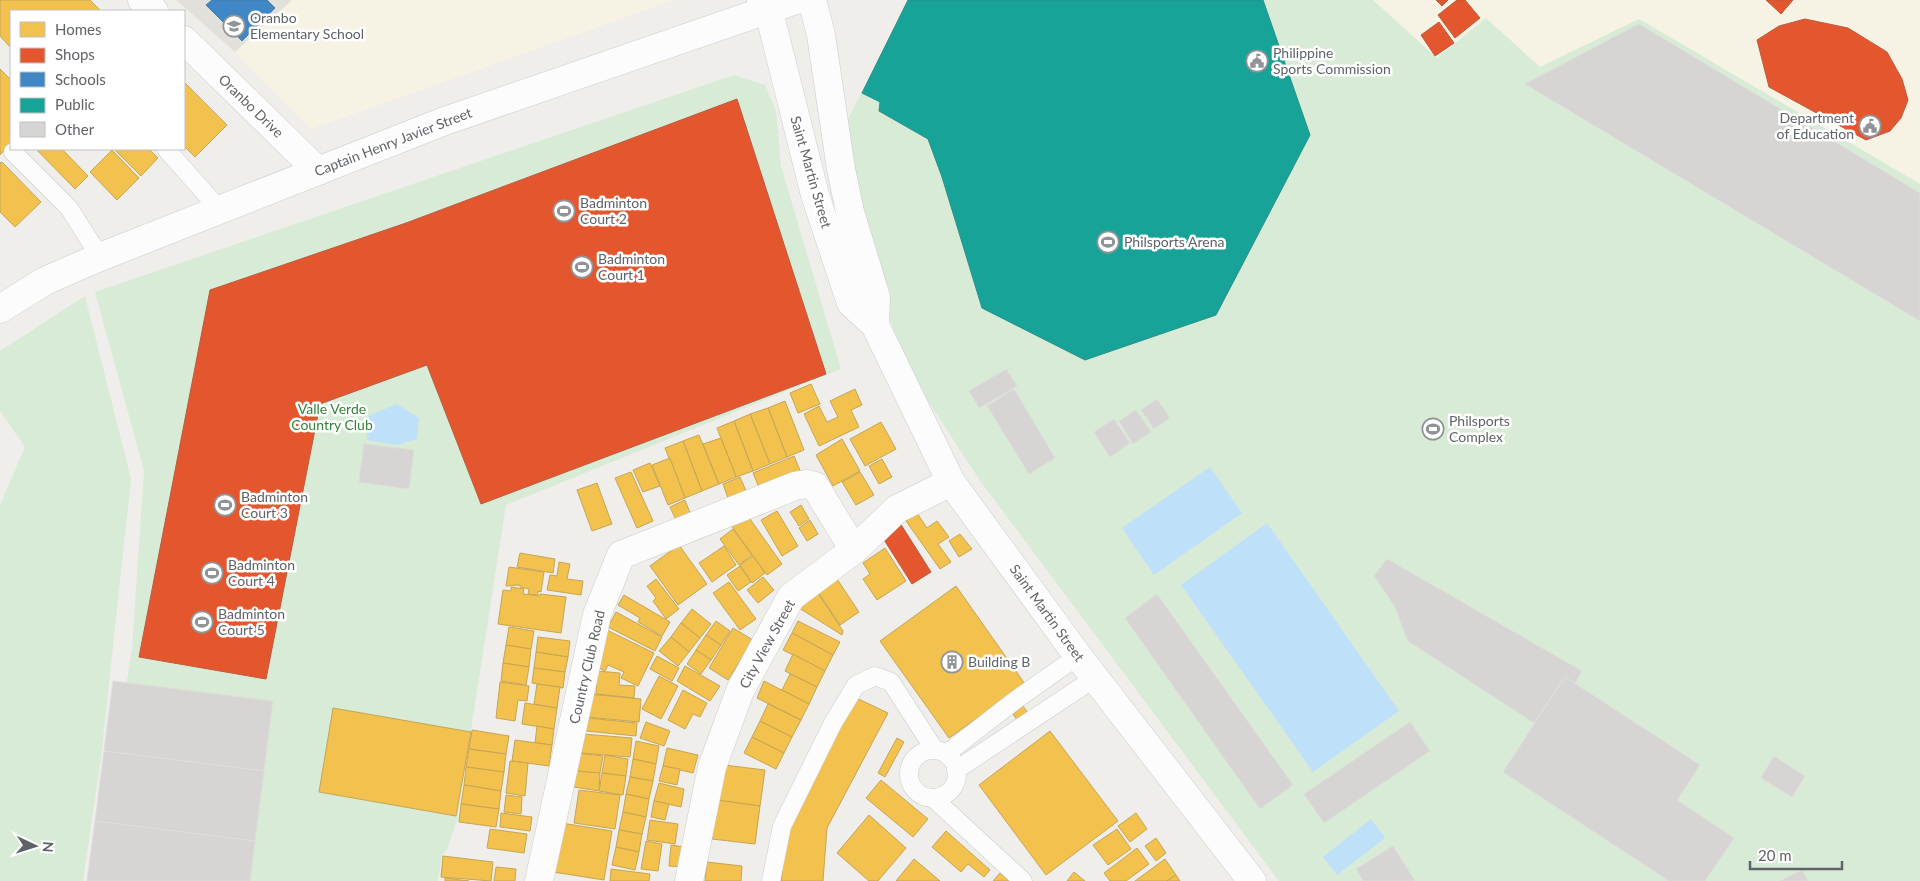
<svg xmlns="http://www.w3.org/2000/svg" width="1920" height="881" font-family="Lato,sans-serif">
  <rect width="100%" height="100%" fill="#efeeea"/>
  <!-- commercial -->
  <g fill="#f7f3e4">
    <path d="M292,0H674L311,129L235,52Z"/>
    <path d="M1373,0H1920V184L1639,19L1540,67L1486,18L1437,58Z"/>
  </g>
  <!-- education -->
  <path fill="#e2e0da" d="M176,0H292L235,52Z"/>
  <!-- green -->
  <g fill="#d8ebd6">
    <path d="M908,0H1373L1437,58L1486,18L1540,67L1639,19L1920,184V881H1279L981,482L911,375L880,293L842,131Z"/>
    <path d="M734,75L765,85L776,111L781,166L841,369L506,505L457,820L447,850L442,855L438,881H95L132,649L144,471L95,292Z"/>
    <path d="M85,296L131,479L101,758L83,881H0V505L25,447L0,411V351Z"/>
  </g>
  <!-- water -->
  <g fill="#bfe0f9">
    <path d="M397,404L419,418L417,439L396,445L367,440L368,416Z"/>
    <path d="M1210,467L1242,513L1154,575L1122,528Z"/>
    <path d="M1267,523L1399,711L1313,772L1181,585Z"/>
    <path d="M1371,819L1385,838L1337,875L1323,857Z"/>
  </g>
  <!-- homes -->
  <g fill="#f2c14e" stroke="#c6a556">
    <path d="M0,0H90L101,11H11V48L0,36Z"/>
    <path d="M0,69L11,80V143L0,155Z"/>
    <path d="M184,82L227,125L195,157L184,146Z"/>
    <path d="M36,149H62L88,176L75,189Z"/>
    <path d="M114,149H149L158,158L141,176Z"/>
    <path d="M112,150L139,178L117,200L90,172Z"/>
    <path d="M2,162L41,202L15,227L0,212V163Z"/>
    <path d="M811,384L820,404L798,413L790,393Z"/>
    <path d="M855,389L862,405L851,410L859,427L819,446L804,414L819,406L827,422L838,417L830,401Z"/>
    <path d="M785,401L804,450L787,457L768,408Z"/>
    <path d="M768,408L787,457L770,464L750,414Z"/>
    <path d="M750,414L770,464L753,471L734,421Z"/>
    <path d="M734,421L753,471L736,477L717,428Z"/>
    <path d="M881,422L896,449L865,466L850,439Z"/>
    <path d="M699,435L719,484L702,491L683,441Z"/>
    <path d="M721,438L736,477L719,484L703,444Z"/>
    <path d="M842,439L860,471L833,486L816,455Z"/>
    <path d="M683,441L702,491L685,498L665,448Z"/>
    <path d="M794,456L802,475L761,492L753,473Z"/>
    <path d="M670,458L685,498L668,505L652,465Z"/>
    <path d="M882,459L892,477L879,484L869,466Z"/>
    <path d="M650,463L660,486L643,492L633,470Z"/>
    <path d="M631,472L653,521L637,528L615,478Z"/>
    <path d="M860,472L874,495L856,505L842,482Z"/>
    <path d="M740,477L747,493L729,501L723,484Z"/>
    <path d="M597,483L612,524L592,531L577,490Z"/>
    <path d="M685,500L690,513L675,518L670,507Z"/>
    <path d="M801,505L809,519L799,526L790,512Z"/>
    <path d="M777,511L798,546L782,556L761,520Z"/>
    <path d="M745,512L782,564L767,575L730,524Z"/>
    <path d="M917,513L927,528L937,521L949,537L938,544L951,562L940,569L906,521Z"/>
    <path d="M810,520L818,534L807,541L799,528Z"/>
    <path d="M733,529L752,555L739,565L720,539Z"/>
    <path d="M960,534L972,549L959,557L949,541Z"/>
    <path d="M679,545L707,584L678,605L650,566Z"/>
    <path d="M724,546L736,565L712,582L699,563Z"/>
    <path d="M885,548L906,581L877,600L863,579L870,574L863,563Z"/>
    <path d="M520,553L555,559L553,573L517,567Z"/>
    <path d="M753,556L765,573L752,583L740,565Z"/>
    <path d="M559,562L570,564L567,579L583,581L581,595L547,590L550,575L557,576Z"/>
    <path d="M740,566L751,582L738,591L727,575Z"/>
    <path d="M509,567L544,572L541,592L538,591V595L528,594L529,589L520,587V585L506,586Z"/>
    <path d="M833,573L859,612L840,625L814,586Z"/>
    <path d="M763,577L774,590L758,603L747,590Z"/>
    <path d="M656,579L679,609L666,619L653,601L656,598L647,586Z"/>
    <path d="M729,582L756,619L740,630L713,593Z"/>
    <path d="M956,586L1025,684L949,738L880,641Z"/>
    <path d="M511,587L524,589L523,594L540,596V594L566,597L561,633L498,624L503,590L511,591Z"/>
    <path d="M814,587L843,631L842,635L799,608Z"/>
    <path d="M624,595L670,622L662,636L638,622L640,618L618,605Z"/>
    <path d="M692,609L711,624L700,638L681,623Z"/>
    <path d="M616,612L662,637L655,651L608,627Z"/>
    <path d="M716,621L730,631L721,645L706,635Z"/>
    <path d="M798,621L840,642L833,655L792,633Z"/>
    <path d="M681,623L700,638L689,652L671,637Z"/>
    <path d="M509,627L534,631L531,649L506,645Z"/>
    <path d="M733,628L753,640L728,680L709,668Z"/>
    <path d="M607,630L654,653L638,686L621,678L624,672L608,665L605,671L591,664Z"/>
    <path d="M792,633L833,655L825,671L783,650Z"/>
    <path d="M706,635L721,645L711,660L696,650Z"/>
    <path d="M538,637L570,641L568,657L536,652Z"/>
    <path d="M671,637L689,652L678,666L659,651Z"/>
    <path d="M506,645L531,649L529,667L503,663Z"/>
    <path d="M696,650L711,660L701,674L687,664Z"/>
    <path d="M536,652L568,657L565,672L534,668Z"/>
    <path d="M793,654L825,671L817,687L785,671Z"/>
    <path d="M657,656L679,668L672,681L650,669Z"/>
    <path d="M503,663L529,667L526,685L501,681Z"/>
    <path d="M685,666L720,686L710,701L677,681Z"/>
    <path d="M534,668L565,672L563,688L532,683Z"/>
    <path d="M597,671L620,673L619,685L635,686L634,698L596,694Z"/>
    <path d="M790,674L817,687L809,704L782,690Z"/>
    <path d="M659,676L678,686L661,719L642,709Z"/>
    <path d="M764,681L809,704L801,720L757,698Z"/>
    <path d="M500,682L529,686L527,701L518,700L515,721L496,718Z"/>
    <path d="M537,684L560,687L557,708L534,704Z"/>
    <path d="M683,690L707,703L700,717L693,714L685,729L668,720Z"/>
    <path d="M589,694L641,699L639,722L587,717Z"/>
    <path d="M850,695L888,713L827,828L823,881H781L788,825Z"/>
    <path d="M525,703L557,708L554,729L522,724Z"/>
    <path d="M768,704L801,720L792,737L760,721Z"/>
    <path d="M1023,706L1028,713L1018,721L1013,714Z"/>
    <path d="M333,708L471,732L456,816L319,792Z"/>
    <path d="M588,718L637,723L636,736L586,731Z"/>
    <path d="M760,721L792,737L784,753L752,737Z"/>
    <path d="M646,722L670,731L664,746L640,738Z"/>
    <path d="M537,726L554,729L552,745L535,743Z"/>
    <path d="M472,730L509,736L506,754L469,749Z"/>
    <path d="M1050,731L1118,821L1046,875L979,785Z"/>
    <path d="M583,734L632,738L630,757L581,753Z"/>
    <path d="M752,737L784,753L776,769L744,753Z"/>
    <path d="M897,738L904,742L885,777L878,773Z"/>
    <path d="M515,740L552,745L549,766L512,761Z"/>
    <path d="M636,741L659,746L656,764L633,759Z"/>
    <path d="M667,748L698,755L693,773L663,766Z"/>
    <path d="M469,749L506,754L504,772L466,767Z"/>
    <path d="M578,753L603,756L600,773L576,771Z"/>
    <path d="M605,755L628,759L626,776L602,773Z"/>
    <path d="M633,759L656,764L653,781L630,777Z"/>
    <path d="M510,761L528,763L525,796L506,793Z"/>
    <path d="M724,765L765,770L760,806L714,800Z"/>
    <path d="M663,766L680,769L677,785L659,781Z"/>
    <path d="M466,767L504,772L501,791L464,785Z"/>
    <path d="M576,771L600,773L599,791L574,787Z"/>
    <path d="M602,773L626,776L623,795L599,791Z"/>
    <path d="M630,777L653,781L649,799L626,794Z"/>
    <path d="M881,780L928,819L913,837L866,798Z"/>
    <path d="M659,783L684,789L681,807L654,801Z"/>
    <path d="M464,785L501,791L499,809L461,804Z"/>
    <path d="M579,790L620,795L615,829L574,823Z"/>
    <path d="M626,794L649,799L646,817L623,812Z"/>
    <path d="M506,795L522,797L521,814L504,812Z"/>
    <path d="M717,800L760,806L755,844L712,839Z"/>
    <path d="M654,801L669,804L665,820L651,817Z"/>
    <path d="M461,804L499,809L496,827L459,822Z"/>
    <path d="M623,812L646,817L642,834L619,830Z"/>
    <path d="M501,813L532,817L530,831L500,827Z"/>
    <path d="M1136,813L1147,829L1130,842L1118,826Z"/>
    <path d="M869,815L906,848L878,881H869L837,853Z"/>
    <path d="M650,820L678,824L675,844L647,840Z"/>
    <path d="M561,823L612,831L604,880L553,872Z"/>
    <path d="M490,829L527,834L524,853L487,848Z"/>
    <path d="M1117,829L1131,849L1108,865L1093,845Z"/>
    <path d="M619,830L642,834L639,852L616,847Z"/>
    <path d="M946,831L990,870L984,877L968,864L961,872L932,847Z"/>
    <path d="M1156,838L1166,853L1156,861L1145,846Z"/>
    <path d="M646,841L662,844L658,871L641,869Z"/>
    <path d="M671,845L684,847L682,867L669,866Z"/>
    <path d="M616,847L639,852L635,870L612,865Z"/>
    <path d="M1137,848L1149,864L1126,881H1110L1104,873Z"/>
    <path d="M443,856L493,862L491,881L441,877Z"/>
    <path d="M914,859L940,881H896Z"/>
    <path d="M1165,859L1176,875L1167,881H1135Z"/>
    <path d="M707,862L742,866L741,881H705Z"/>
    <path d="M496,867L516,869L515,881H494Z"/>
    <path d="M611,869L650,874L649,881H610Z"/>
    <path d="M1074,872L1085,881H1067Z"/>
    <path d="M1000,873L1010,881H993Z"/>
    <path d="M1176,875L1180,881H1167Z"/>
    <path d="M445,878L469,881H445Z"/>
  </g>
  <!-- shops -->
  <g fill="#e4572e" stroke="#bc5b3f">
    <path d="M1436,0H1448L1442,6Z"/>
    <path d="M1457,0H1465L1480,18L1455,38L1438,15Z"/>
    <path d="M1766,0H1793L1781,14Z"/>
    <path d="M1805,19L1848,28L1887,52L1902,79L1908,100L1901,118L1890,131L1866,140L1769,87L1757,40L1779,26Z"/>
    <path d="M1439,22L1454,43L1435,56L1421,35Z"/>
    <path d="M737,99L826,374L481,504L427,365L320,404L266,679L139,657L210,290L406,223Z"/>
    <path d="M900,523L931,572L912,584L881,535Z"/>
  </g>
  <!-- schools -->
  <path fill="#3f88c5" stroke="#497da9" d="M212,0H267L275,8L242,41L206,5Z"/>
  <!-- public -->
  <path fill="#17a398" stroke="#2d908a" d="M908,0H1263L1310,135L1216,315L1085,360L982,308L942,177L928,139L879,111L880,102L862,93Z"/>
  <!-- building -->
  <g fill="#d6d5d3" stroke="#deddd9">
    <path d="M1639,24L1920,193V321L1525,84Z"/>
    <path d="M1006,369L1017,386L979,408L969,391Z"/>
    <path d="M1014,389L1055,458L1029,474L987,406Z"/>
    <path d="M1157,399L1170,418L1154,429L1141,410Z"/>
    <path d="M1136,410L1151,432L1133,444L1119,421Z"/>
    <path d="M1114,419L1130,443L1110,457L1094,432Z"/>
    <path d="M364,444L414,450L409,489L359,482Z"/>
    <path d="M1387,559L1582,671L1575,683L1565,677L1534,723L1408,641L1394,605L1374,576Z"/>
    <path d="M1157,594L1293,785L1260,809L1125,618Z"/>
    <path d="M1565,677L1700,765L1677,800L1734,838L1705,881H1669L1503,772Z"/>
    <path d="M113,681L273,701L264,771L104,751Z"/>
    <path d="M1410,722L1430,751L1324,823L1304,794Z"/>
    <path d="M104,751L264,771L255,841L95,821Z"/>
    <path d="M1774,756L1805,776L1792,797L1761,778Z"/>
    <path d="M95,821L255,841L250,881H87Z"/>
    <path d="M1393,846L1415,881H1363L1356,869Z"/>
    <path d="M1802,870L1808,881H1780Z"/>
  </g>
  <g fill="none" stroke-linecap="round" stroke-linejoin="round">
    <!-- service casing -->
    <g stroke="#cbcccc" stroke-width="19">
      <g id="service">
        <path d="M166,149L220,210"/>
        <path d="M13,152L69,208L100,257"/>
        <circle cx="933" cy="774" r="24"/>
        <path d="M946,754L1013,702L1078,656"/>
        <path d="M956,770L1095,678"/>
        <path d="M933,798L1023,881"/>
        <path d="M771,881L782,826L833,723L856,685L875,676L891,682L934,749"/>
      </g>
    </g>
    <!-- minor casing -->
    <g stroke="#cbcccc" stroke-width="29">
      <g id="minor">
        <path d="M142,0L154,11"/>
        <path d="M184,40L318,171"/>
        <path d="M539,881L597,615L621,555L795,486L806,484L815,486L854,550"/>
        <path d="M689,881L712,767L740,691L791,597L854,550L897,509L951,482"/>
      </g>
    </g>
    <!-- tertiary casing -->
    <g stroke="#cbcccc" stroke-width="29">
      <g id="tertiary">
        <path d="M761,0L768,8L815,195L851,303L875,325L951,482L1078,656L1252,881"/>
        <path d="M812,0L821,35L841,169L850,212L876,297L875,325"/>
        <path d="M0,309L45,281L100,257L442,122L796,0"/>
      </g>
    </g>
    <!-- service -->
    <use href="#service" stroke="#fdfcfc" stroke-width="18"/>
    <!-- minor -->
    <use href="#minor" stroke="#fdfcfc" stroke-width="28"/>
    <!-- tertiary -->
    <use href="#tertiary" stroke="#fdfcfc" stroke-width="28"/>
  </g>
  <!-- icons -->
  <defs>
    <g id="school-ring" transform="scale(1.125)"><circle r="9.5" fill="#fff" stroke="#919496" stroke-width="1.5"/><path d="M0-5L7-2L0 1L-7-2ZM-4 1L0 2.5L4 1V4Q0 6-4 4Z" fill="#919496"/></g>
    <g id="civic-ring" transform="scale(1.125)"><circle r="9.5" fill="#fff" stroke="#919496" stroke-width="1.5"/><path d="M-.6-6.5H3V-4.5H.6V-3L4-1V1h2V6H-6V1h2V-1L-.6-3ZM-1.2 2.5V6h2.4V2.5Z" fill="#919496"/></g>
    <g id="stadium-ring" transform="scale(1.125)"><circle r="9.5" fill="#fff" stroke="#919496" stroke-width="1.5"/><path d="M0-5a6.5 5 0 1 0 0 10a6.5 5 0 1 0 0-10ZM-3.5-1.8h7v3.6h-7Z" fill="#919496"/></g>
    <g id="building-ring" transform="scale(1.125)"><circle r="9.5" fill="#fff" stroke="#919496" stroke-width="1.5"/><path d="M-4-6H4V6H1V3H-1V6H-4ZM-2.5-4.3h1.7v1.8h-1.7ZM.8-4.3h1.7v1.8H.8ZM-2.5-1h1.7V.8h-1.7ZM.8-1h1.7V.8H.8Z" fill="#919496"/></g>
  </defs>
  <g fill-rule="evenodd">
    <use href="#school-ring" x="234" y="26"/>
    <use href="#civic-ring" x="1257" y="61"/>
    <use href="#civic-ring" x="1870" y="126"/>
    <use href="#stadium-ring" x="564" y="211"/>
    <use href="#stadium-ring" x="1108" y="242"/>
    <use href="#stadium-ring" x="582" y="267"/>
    <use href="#stadium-ring" x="1433" y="429"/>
    <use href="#stadium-ring" x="225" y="505"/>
    <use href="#stadium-ring" x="212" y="573"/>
    <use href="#stadium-ring" x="202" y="622"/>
    <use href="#building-ring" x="952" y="662"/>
  </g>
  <g text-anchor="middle" stroke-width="5" stroke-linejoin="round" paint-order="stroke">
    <!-- poi labels -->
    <g font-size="14" fill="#5f6368" stroke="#fff" text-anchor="start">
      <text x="250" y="23">Oranbo<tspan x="250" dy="16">Elementary School</tspan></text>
      <text x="1273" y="58">Philippine<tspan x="1273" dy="16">Sports Commission</tspan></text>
      <text x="1854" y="123" text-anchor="end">Department<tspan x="1854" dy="16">of Education</tspan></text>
      <text x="580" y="208">Badminton<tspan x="580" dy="16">Court 2</tspan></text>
      <text x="1124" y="247">Philsports Arena</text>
      <text x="598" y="264">Badminton<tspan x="598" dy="16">Court 1</tspan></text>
      <text x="1449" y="426">Philsports<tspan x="1449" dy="16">Complex</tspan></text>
      <text x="241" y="502">Badminton<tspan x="241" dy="16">Court 3</tspan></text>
      <text x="228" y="570">Badminton<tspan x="228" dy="16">Court 4</tspan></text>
      <text x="218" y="619">Badminton<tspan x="218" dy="16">Court 5</tspan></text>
      <text x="968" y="667">Building B</text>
    </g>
    <!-- street labels -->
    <g font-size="14" fill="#5f6368" stroke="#fff">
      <text transform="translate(251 106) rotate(44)" y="5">Oranbo Drive</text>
      <text transform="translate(393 142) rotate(-21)" y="5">Captain Henry Javier Street</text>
      <text transform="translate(811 172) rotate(74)" y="5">Saint Martin Street</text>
      <text transform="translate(1047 613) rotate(54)" y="5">Saint Martin Street</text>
      <text transform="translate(767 644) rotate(-61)" y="5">City View Street</text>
      <text transform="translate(587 667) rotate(-77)" y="5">Country Club Road</text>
    </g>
    <!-- park labels -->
    <g font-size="14" fill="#348238" stroke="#fff">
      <text x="332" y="414">Valle Verde<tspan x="332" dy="16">Country Club</tspan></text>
    </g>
  </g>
  <!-- legend -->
  <rect x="10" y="10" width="175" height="140" fill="#ffffff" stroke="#bfc1c3"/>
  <rect x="20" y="22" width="25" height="15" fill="#f2c14e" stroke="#bfc1c3"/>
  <text x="55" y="35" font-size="15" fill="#5f6368">Homes</text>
  <rect x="20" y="48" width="25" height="15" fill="#e4572e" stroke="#bfc1c3"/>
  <text x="55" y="60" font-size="15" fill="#5f6368">Shops</text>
  <rect x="20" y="72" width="25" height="15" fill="#3f88c5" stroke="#bfc1c3"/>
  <text x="55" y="85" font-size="15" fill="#5f6368">Schools</text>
  <rect x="20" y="98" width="25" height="15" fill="#17a398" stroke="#bfc1c3"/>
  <text x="55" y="110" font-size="15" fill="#5f6368">Public</text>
  <rect x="20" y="122" width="25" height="15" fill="#d6d5d3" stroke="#bfc1c3"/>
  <text x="55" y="135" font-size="15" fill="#5f6368">Other</text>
  <!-- north arrow -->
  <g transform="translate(35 846) rotate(94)" stroke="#ffffff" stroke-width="4" paint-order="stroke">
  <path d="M0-4L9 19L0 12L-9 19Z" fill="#5f6368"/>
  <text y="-8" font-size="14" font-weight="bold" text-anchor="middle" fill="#5f6368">N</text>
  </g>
  <!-- scale -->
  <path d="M1750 861v8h92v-8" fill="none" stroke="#5f6368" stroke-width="2.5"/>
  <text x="1758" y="861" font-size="15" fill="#5f6368" stroke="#ffffff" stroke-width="4" paint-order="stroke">20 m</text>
</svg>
